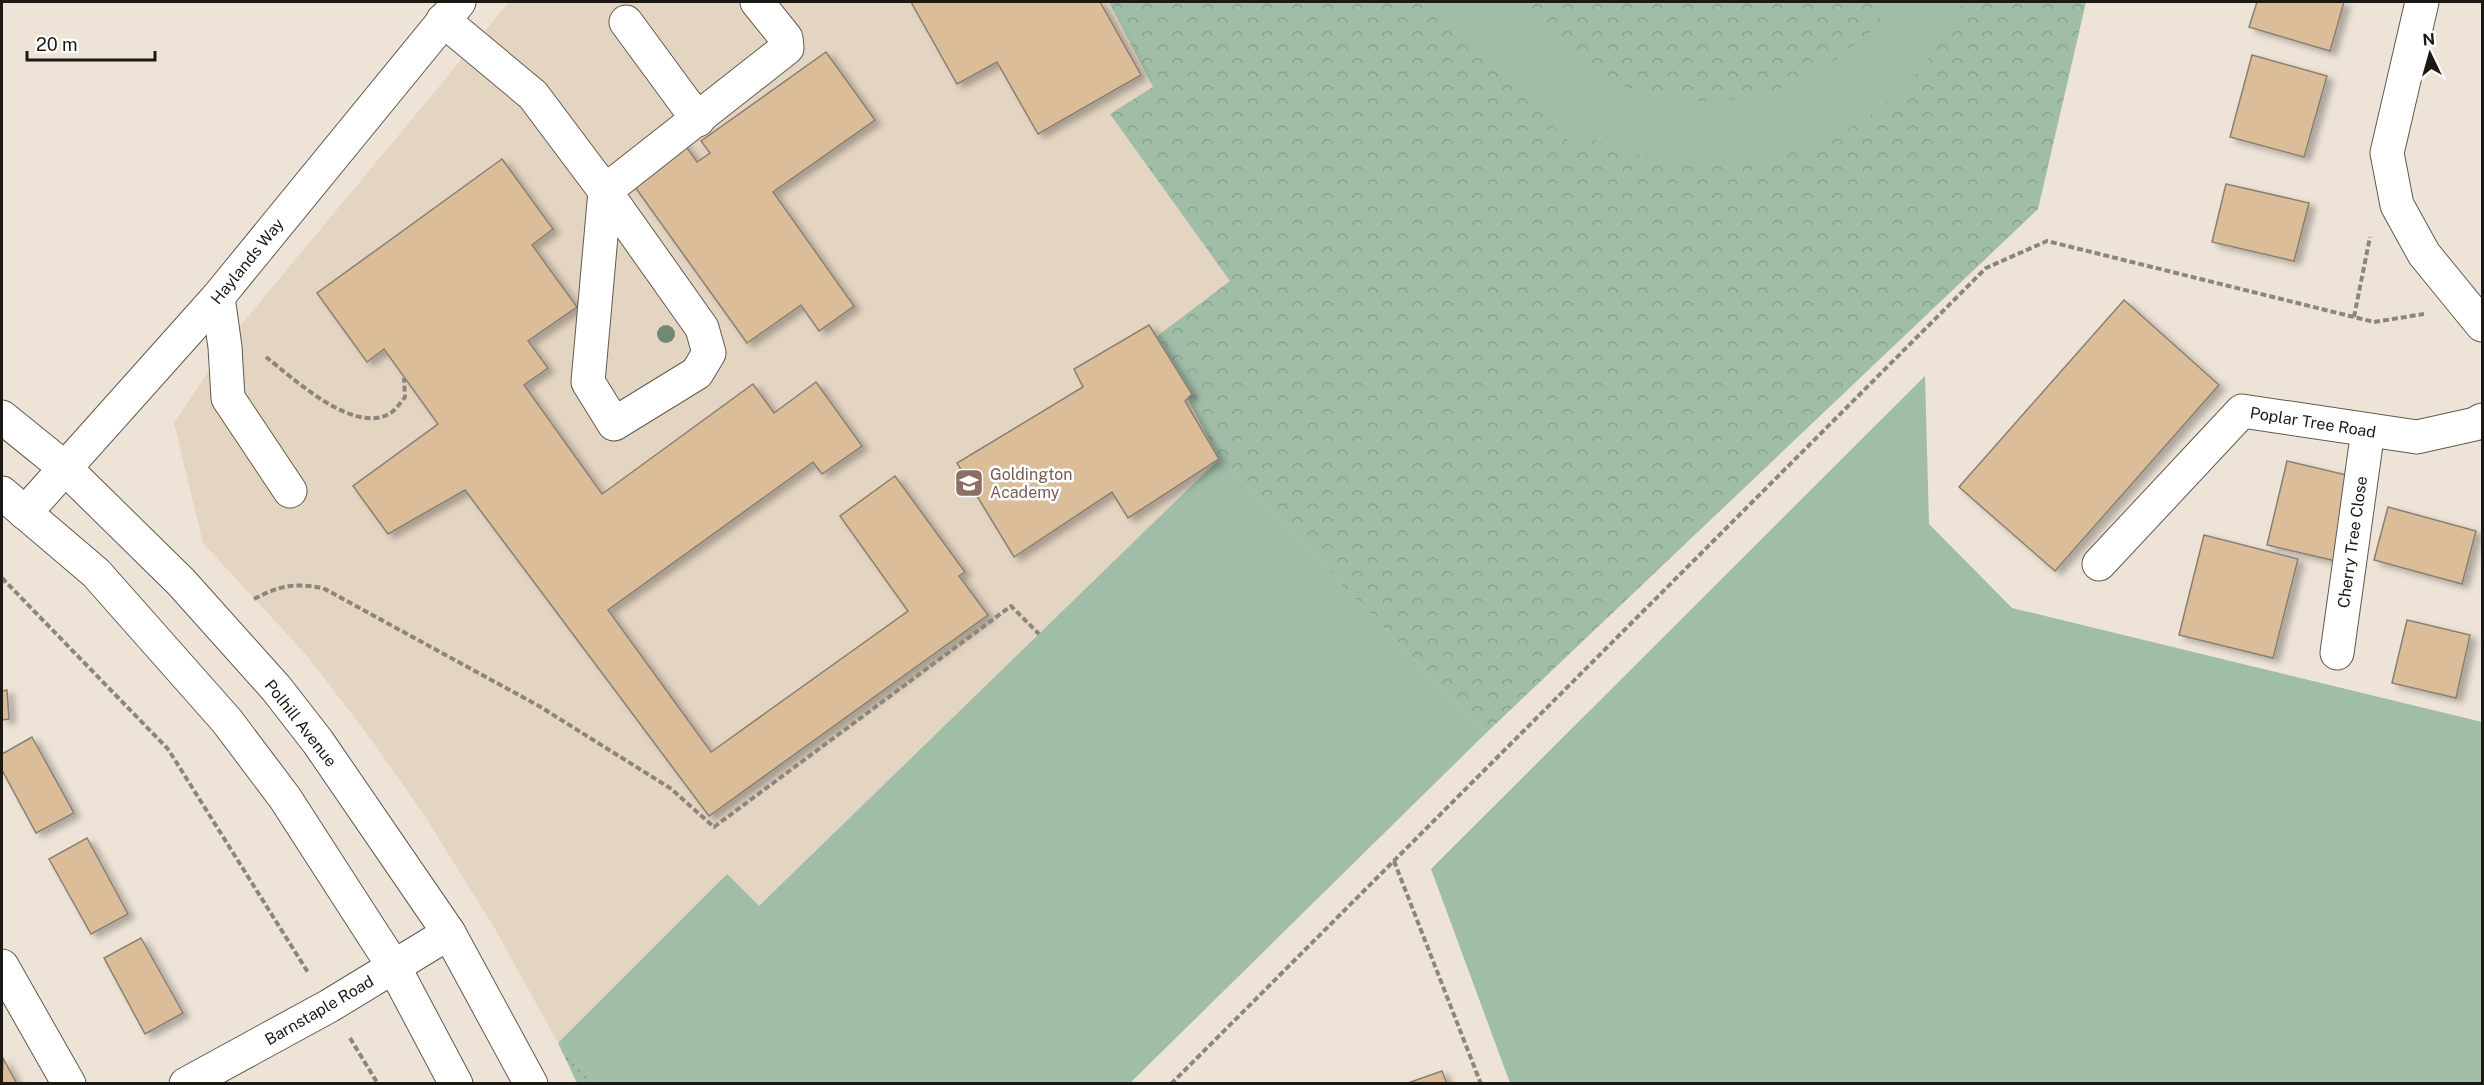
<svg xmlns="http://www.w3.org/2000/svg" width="2484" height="1085" font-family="'Public Sans',sans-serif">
  <defs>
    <pattern id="grass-dots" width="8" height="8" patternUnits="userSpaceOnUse" patternTransform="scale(1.5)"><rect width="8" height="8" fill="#a0bda8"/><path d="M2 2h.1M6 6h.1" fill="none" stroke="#89a290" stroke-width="1.8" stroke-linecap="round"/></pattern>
    <pattern id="park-crowns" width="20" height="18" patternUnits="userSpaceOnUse" patternTransform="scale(1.5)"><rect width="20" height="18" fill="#a0bda8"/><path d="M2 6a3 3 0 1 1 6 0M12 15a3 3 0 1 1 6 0" fill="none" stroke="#89a290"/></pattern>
    <filter id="shadow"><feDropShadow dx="6" dy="4" stdDeviation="3" flood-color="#0004"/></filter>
  </defs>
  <rect width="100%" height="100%" fill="#ede3d6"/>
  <!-- built -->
  <path fill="#e4d5c2" d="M509,2H2086L2038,209L1486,733L1130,1083H599L558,1043L495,929L423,813L367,734L308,657L203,543L174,423L232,336Z"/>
  <!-- grass -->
  <path fill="url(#grass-dots)" d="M558,1043L599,1083H577Z"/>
  <!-- park -->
  <path fill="url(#park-crowns)" d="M1109,2H2086L2038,209L1486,733L1219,459L1156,337L1230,281L1110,114L1153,87Z"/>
  <!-- pitch -->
  <g fill="#a0bda8">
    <path d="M1428,2H1515C1544,30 1572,61 1610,80C1688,117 1784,105 1849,49C1857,43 1867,36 1874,29C1880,21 1885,10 1891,2H1963C1949,30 1929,61 1907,84C1827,167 1691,183 1590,138L1578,150Z"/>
    <path d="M1925,376L1929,524L2012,608L2482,722V1083H1510L1431,869Z"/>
    <path d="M1219,459L1486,733L1130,1083H599L558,1043L727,874L759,906Z"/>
  </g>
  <!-- building -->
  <g fill="#dbbe99" stroke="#898074" stroke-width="1.5" filter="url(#shadow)">
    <path d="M911,2H1100L1141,75L1038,134L997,62L957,84Z"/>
    <path d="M2257,2H2344L2330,51L2249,27Z"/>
    <path d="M826,52L875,120L773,192L854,306L819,331L801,305L747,343L630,180L683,142L697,162L710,153L701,141Z"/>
    <path d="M2252,55L2327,76L2304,157L2230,137Z"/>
    <path d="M502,159L553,229L532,245L577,307L528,341L548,368L524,385L602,494L753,384L774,413L816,382L862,446L822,474L813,462L608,610L711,752L908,611L840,516L895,476L965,572L959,576L988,615L709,816L465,490L388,534L353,486L438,424L384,349L367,362L317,293Z"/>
    <path d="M2226,184L2309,203L2294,261L2212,242Z"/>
    <path d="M2124,300L2219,385L2055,571L1959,487Z"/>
    <path d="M1149,325L1192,394L1185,401L1219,459L1128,518L1112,492L1014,557L957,463L1083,387L1074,369Z"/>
    <path d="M2287,461L2355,477L2336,561L2267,545Z"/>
    <path d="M2388,507L2476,531L2462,584L2374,560Z"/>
    <path d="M2204,535L2298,559L2273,658L2179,635Z"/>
    <path d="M2407,620L2470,635L2456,698L2392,683Z"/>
    <path d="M7,690L9,719L2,720V691Z"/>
    <path d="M32,737L74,813L36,833L2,770V754Z"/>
    <path d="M87,838L128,914L91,934L49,859Z"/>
    <path d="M141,938L183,1013L145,1034L104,958Z"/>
    <path d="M3,1058L17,1084H2Z"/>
    <path d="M1442,1071L1447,1084H1405Z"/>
  </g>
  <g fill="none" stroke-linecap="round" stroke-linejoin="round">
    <!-- minor casing -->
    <g stroke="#625a4f" stroke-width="35">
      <g id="minor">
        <path d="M2422,2L2387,153L2397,205L2424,254L2482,325"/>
        <path d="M443,20L533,95L605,191L702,328L709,353L697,373L614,424L588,382L605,191L787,48L786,38L757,2"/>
        <path d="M626,22L698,120"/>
        <path d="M218,297L225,347L228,398L290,491"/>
        <path d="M2,417L65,468L181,582L276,688L318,742L449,933L531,1084"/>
        <path d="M2,493L96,573L227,721L285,798L394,967L456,1084"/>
        <path d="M25,513L218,297L459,2"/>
        <path d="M2099,564L2242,411L2417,437L2475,424L2482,420"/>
        <path d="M2337,653L2368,430"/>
        <path d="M2,966L69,1084"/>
        <path d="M186,1084L329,1006L449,933"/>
      </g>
    </g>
    <!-- path -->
    <g stroke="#8d867d" stroke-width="4" stroke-dasharray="6 3" stroke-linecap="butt">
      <path d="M2354,317L2370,237"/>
      <path d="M266,357C293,378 352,434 389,414C395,411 401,402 405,397L404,378"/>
      <path d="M2,578L168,749L309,974"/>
      <path d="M254,599C281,585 293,583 323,588L539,706L670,788L714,827L1011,606L1039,634"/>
      <path d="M1394,861L1481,1084"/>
      <path d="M350,1038L378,1084"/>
      <path d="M1171,1084L1986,268L2047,241L2374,322L2424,314"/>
    </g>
    <!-- minor -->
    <use href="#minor" stroke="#fff" stroke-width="33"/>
  </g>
  <!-- trees -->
  <circle fill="#728873" cx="666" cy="334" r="9"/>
  <!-- icons -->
  <defs>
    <g id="school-square" transform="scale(1.5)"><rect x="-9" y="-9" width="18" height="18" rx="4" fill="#8d6e63" stroke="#fff"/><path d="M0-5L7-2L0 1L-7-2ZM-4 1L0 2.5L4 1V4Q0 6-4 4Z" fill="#fff"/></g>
  </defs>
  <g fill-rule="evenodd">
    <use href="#school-square" x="969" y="483"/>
  </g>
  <g text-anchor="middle" stroke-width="5" stroke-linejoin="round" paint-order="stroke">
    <!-- street labels -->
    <g font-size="16" fill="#1c1814" stroke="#fff">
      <text transform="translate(247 261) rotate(-51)" y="6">Haylands Way</text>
      <text transform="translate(2313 422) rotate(9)" y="6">Poplar Tree Road</text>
      <text transform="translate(2352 542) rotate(-82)" y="6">Cherry Tree Close</text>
      <text transform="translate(301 723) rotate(52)" y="6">Polhill Avenue</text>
      <text transform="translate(319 1010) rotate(-30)" y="6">Barnstaple Road</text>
    </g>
    <!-- education labels -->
    <g font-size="16" fill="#785e54" stroke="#fff" text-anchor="start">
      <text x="990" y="480">Goldington<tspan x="990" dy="18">Academy</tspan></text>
    </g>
  </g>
  <!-- border -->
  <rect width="2484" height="1085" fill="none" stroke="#1c1814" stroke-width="6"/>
  <!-- north arrow -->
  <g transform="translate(2430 54) rotate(355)" stroke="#ffffff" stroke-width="4.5" paint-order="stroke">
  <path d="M0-4.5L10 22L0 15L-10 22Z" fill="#1c1814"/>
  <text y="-9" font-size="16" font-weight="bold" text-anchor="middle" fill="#1c1814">N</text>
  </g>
  <!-- scale -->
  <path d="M27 51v9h128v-9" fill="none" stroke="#1c1814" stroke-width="3"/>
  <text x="36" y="51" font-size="18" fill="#1c1814" stroke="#ffffff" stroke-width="4.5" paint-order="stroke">20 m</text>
</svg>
